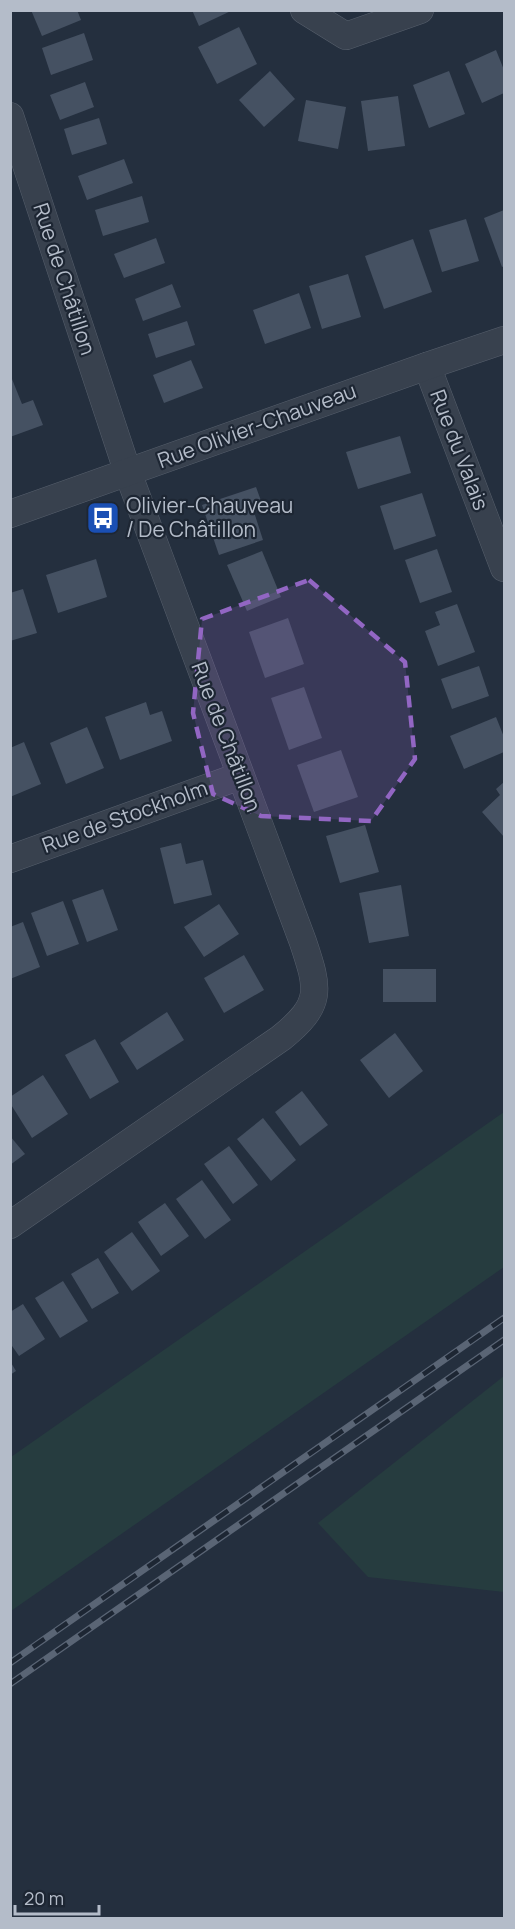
<svg xmlns="http://www.w3.org/2000/svg" width="515" height="1929" font-family="Manrope,sans-serif">
  <rect width="100%" height="100%" fill="#242f3e"/>
  <!-- green -->
  <g fill="#263c3f">
    <path d="M504,1112V1267L11,1611V1457Z"/>
    <path d="M504,1376V1592L368,1577L318,1523Z"/>
  </g>
  <!-- building -->
  <g fill="#455162">
    <path d="M31,10H77L81,20L42,36Z"/>
    <path d="M192,10H233L199,26Z"/>
    <path d="M239,27L257,64L217,84L198,47Z"/>
    <path d="M84,33L93,60L51,75L42,48Z"/>
    <path d="M496,50L504,70V93L482,103L465,64Z"/>
    <path d="M270,71L295,99L264,127L239,100Z"/>
    <path d="M449,71L465,114L429,128L413,85Z"/>
    <path d="M85,82L94,107L60,120L50,95Z"/>
    <path d="M398,96L405,146L368,151L361,101Z"/>
    <path d="M306,100L346,107L338,149L298,141Z"/>
    <path d="M99,118L107,144L72,155L64,129Z"/>
    <path d="M124,159L133,183L87,200L78,176Z"/>
    <path d="M142,196L149,222L103,236L95,210Z"/>
    <path d="M504,210V266L502,267L484,218Z"/>
    <path d="M466,219L479,261L442,272L429,230Z"/>
    <path d="M156,238L165,263L124,278L114,254Z"/>
    <path d="M413,239L432,292L384,309L365,256Z"/>
    <path d="M348,274L361,317L322,329L309,286Z"/>
    <path d="M172,284L181,307L143,321L135,299Z"/>
    <path d="M299,293L311,328L265,344L253,310Z"/>
    <path d="M187,321L195,345L156,358L148,334Z"/>
    <path d="M191,360L203,388L164,403L153,375Z"/>
    <path d="M10,374L22,404L33,400L43,425L10,437Z"/>
    <path d="M400,436L411,473L358,489L346,452Z"/>
    <path d="M256,487L264,509L254,512L263,540L219,555L202,505Z"/>
    <path d="M422,493L436,536L394,550L380,506Z"/>
    <path d="M437,549L452,592L420,603L405,560Z"/>
    <path d="M262,551L281,597L247,611L227,565Z"/>
    <path d="M96,559L107,597L58,613L46,575Z"/>
    <path d="M23,589L37,633L10,641V593Z"/>
    <path d="M457,604L475,652L438,666L425,631L440,625L435,612Z"/>
    <path d="M288,618L304,664L265,678L249,632Z"/>
    <path d="M479,666L489,696L452,709L441,679Z"/>
    <path d="M304,687L322,738L289,750L271,698Z"/>
    <path d="M146,702L150,715L162,711L172,741L120,760L105,717Z"/>
    <path d="M496,717L504,737V752L464,769L450,736Z"/>
    <path d="M87,727L104,768L66,784L50,743Z"/>
    <path d="M24,742L41,784L10,797V748Z"/>
    <path d="M341,750L358,797L314,812L297,765Z"/>
    <path d="M504,782V837L482,812L500,795L496,789Z"/>
    <path d="M365,825L379,872L340,883L326,836Z"/>
    <path d="M181,843L186,864L203,860L212,895L174,904L160,848Z"/>
    <path d="M401,885L409,936L369,943L359,893Z"/>
    <path d="M103,889L118,930L87,942L72,900Z"/>
    <path d="M63,901L79,944L47,956L31,913Z"/>
    <path d="M219,904L239,934L204,957L184,927Z"/>
    <path d="M23,922L40,967L10,979V927Z"/>
    <path d="M244,955L264,990L224,1013L204,978Z"/>
    <rect x="383" y="969" width="53" height="33"/>
    <path d="M167,1012L184,1040L137,1070L120,1043Z"/>
    <path d="M395,1033L423,1071L389,1098L360,1060Z"/>
    <path d="M95,1039L119,1082L90,1099L65,1055Z"/>
    <path d="M43,1075L68,1114L32,1138L10,1103V1097Z"/>
    <path d="M302,1091L328,1125L300,1146L275,1112Z"/>
    <path d="M263,1118L296,1160L271,1181L237,1139Z"/>
    <path d="M10,1136L25,1154L10,1165Z"/>
    <path d="M229,1146L258,1185L233,1204L204,1164Z"/>
    <path d="M202,1180L231,1220L205,1239L176,1199Z"/>
    <path d="M165,1203L189,1236L161,1256L138,1222Z"/>
    <path d="M132,1232L160,1271L132,1291L104,1252Z"/>
    <path d="M98,1258L119,1293L92,1309L71,1274Z"/>
    <path d="M63,1281L88,1321L60,1338L35,1298Z"/>
    <path d="M23,1304L45,1339L19,1356L10,1343V1312Z"/>
    <path d="M10,1361L16,1371L10,1375Z"/>
  </g>
  <g fill="none" stroke-linecap="round" stroke-linejoin="round">
    <!-- street casing -->
    <g stroke="#565f6c" stroke-width="28">
      <g id="street">
        <path d="M304,10L346,36L420,10"/>
        <path d="M10,116L128,473L303,942C319,990 323,1004 281,1038L10,1225"/>
        <path d="M427,366L504,568"/>
        <path d="M10,514L427,366L504,340"/>
        <path d="M10,859L240,776"/>
      </g>
    </g>
    <!-- street -->
    <use href="#street" stroke="#38414e" stroke-width="27"/>
    <!-- rail casing -->
    <g stroke="#5a6575" stroke-width="7">
      <g id="rail">
        <path d="M10,1663L504,1318"/>
        <path d="M10,1684L504,1340"/>
      </g>
    </g>
    <!-- rail -->
    <use href="#rail" stroke="#1d2633" stroke-width="4.5" stroke-dasharray="14" stroke-linecap="butt"/>
  </g>
  <!-- marked area -->
  <path fill="#9266c3" fill-opacity="0.2" stroke="#9266c3" stroke-width="4.5" stroke-dasharray="12 8" stroke-linejoin="round" d="M309,580L405,662L415,759L371,821L261,816L213,794L193,713L202,619Z"/>
  <!-- icons -->
  <defs>
    <g id="bus-square" transform="scale(1.725)"><rect x="-9" y="-9" width="18" height="18" rx="4" fill="#1a4fb4" stroke="#1d2633"/><path d="M-5-6H5V4H4V6H2V4H-2V6H-4V4H-5ZM-3.5-4V0h7V-4ZM-3.5 1.2v1.5H-2V1.2ZM2 1.2v1.5H3.5V1.2Z" fill="#fff"/></g>
  </defs>
  <g fill-rule="evenodd">
    <use href="#bus-square" x="103" y="518"/>
  </g>
  <g text-anchor="middle" stroke-width="4.5" stroke-linejoin="round" paint-order="stroke">
    <!-- street labels -->
    <g font-size="21" fill="#b4bcc9" stroke="#1d2633">
      <text transform="translate(64 279) rotate(72)" y="7">Rue de Châtillon</text>
      <text transform="translate(257 426) rotate(-20)" y="7">Rue Olivier-Chauveau</text>
      <text transform="translate(459 450) rotate(69)" y="7">Rue du Valais</text>
      <text transform="translate(226 737) rotate(69)" y="7">Rue de Châtillon</text>
      <text transform="translate(125 817) rotate(-20)" y="7">Rue de Stockholm</text>
    </g>
    <!-- poi labels -->
    <g font-size="21" fill="#b4bcc9" stroke="#1d2633" text-anchor="start">
      <text x="126" y="513">Olivier-Chauveau<tspan x="126" dy="24">/ De Châtillon</tspan></text>
    </g>
  </g>
  <!-- border -->
  <rect width="515" height="1929" fill="none" stroke="#b4bcc9" stroke-width="24"/>
  <!-- scale -->
  <path d="M15 1905v9h84v-9" fill="none" stroke="#b4bcc9" stroke-width="3"/>
  <text x="24" y="1905" font-size="18" fill="#b4bcc9" stroke="#1d2633" stroke-width="4.5" paint-order="stroke">20 m</text>
</svg>
